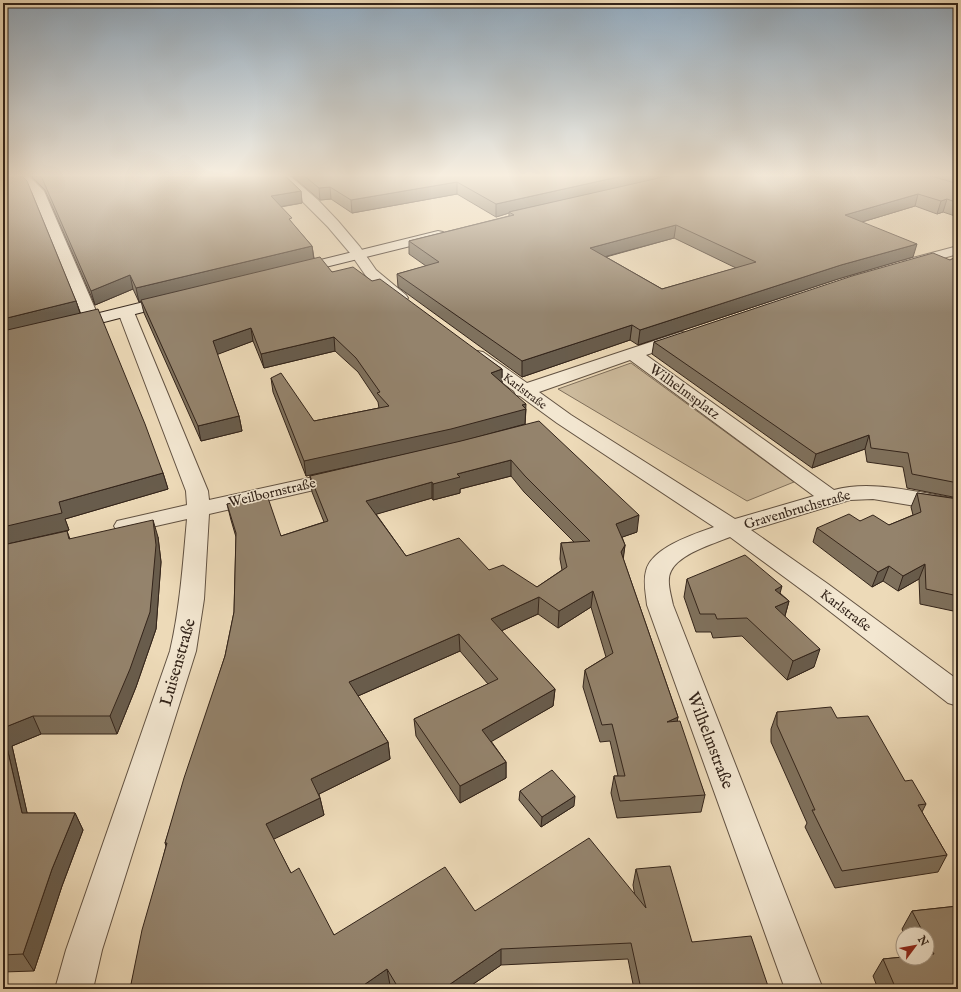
<svg xmlns="http://www.w3.org/2000/svg" width="961" height="992" font-family="'IM FELL English',serif">
  <rect width="100%" height="100%" fill="#eddab8"/>
  <filter id="stains"><feTurbulence type="fractalNoise" baseFrequency=".005" numOctaves="4"/><feColorMatrix values="0 0 0 0 .2 0 0 0 0 .09 0 0 0 0 .02 0 0 0 .5 -.17"/></filter>
  <radialGradient id="worn" r=".72"><stop offset=".6" stop-color="#630" stop-opacity="0"/><stop offset="1" stop-color="#630" stop-opacity=".3"/></radialGradient>
  <!-- green -->
  <path fill="#cdbb9d" stroke="#80705c" d="M631,363L794,482L747,501L558,389Z"/>
  <g fill="none" stroke-linecap="round" stroke-linejoin="round">
    <!-- street casing -->
    <g stroke="#625242" stroke-width="2">
      <g id="street">
        <path d="M15,175H28L44,191L100,320L98,323L92,325L86,323L84,320L32,192Z"/>
        <path d="M276,175H289L318,200L338,221L360,247L376,270L406,295L408,298L406,301L400,303L394,301L366,276L350,253L328,227Z"/>
        <path d="M958,246V254L910,267L905,266L903,263L905,260Z"/>
        <path d="M126,307L132,309L134,312L208,491L209,500L341,471L349,472L352,477L349,482L209,514L204,599L196,651L102,950L93,989H55L66,950L170,651C180,608 183,563 187,519L125,533L117,531L114,526L117,521L187,505L186,491L118,312L120,309Z"/>
        <path d="M681,332L687,333L690,337L687,341L646,355L834,490C872,479 920,493 958,499V513L873,499L850,500L751,530L828,584L958,680V706L948,703L810,596L730,537C713,544 679,554 671,571C666,580 671,595 673,605L823,989H785L647,605C646,594 643,582 646,571C651,548 694,534 714,527L557,423L520,396L516,395L514,391L471,360L468,356L471,352L477,351L483,352L527,383ZM630,360L814,496L735,519L571,415L539,392Z"/>
      </g>
    </g>
    <!-- secondary casing -->
    <g stroke="#33241a" stroke-width="2">
      <g id="secondary">
        <path d="M438,231L443,232L445,235L443,238L297,274L292,273L290,270L292,267Z"/>
        <path d="M172,295L178,297L180,300L178,303L73,330L67,329L65,325L67,321Z"/>
      </g>
    </g>
    <!-- street -->
    <use href="#street" fill="#f3e7d1" fill-rule="evenodd"/>
    <!-- secondary -->
    <use href="#secondary" fill="#f3e7d1" fill-rule="evenodd"/>
  </g>
  <!-- wall -->
  <g fill="#7f715d" stroke="#33241a" fill-rule="evenodd">
    <path d="M3,175L76,301L80,313L163,473L168,489L65,519L69,530L67,531L70,539L158,537L161,562L156,629L136,687L117,734H41L12,746L27,813H75L83,830L62,886L34,971L3,972Z"/>
    <path d="M30,175H284L301,191L302,203L281,207L292,223L312,246L314,258L332,272L372,281L502,369V383L526,409L525,424L637,532L622,537L625,545L623,558L678,717L677,721L705,795L701,812L617,818L611,793L614,776H618L610,741L600,742L583,687L585,670L606,657L591,607L558,628L538,614L501,631L555,689L553,706L491,741L506,762V778L460,803L416,736L414,719L488,684L460,651L358,696L388,742L390,759L319,794L320,798L324,815L273,839L291,873L334,935L475,911L635,896L633,885L636,869L692,942L769,989H634L628,959L501,965L466,989H392L390,985L384,989H130L166,846L165,843L225,656L234,612L236,537L231,520L227,504L281,536L324,522L312,492L310,476L380,460L306,476L273,392L271,378L314,421L379,408L378,402L358,372L335,351L264,368L253,341L217,354L239,416L242,431L201,441L144,313L141,301L139,302L133,289L95,305L45,190ZM511,476L524,492L574,542L561,543L560,559L562,570L537,587L489,570L406,556L376,514L432,498L433,500L460,493V489Z"/>
    <path d="M291,175H958V217L943,212L937,214L915,206L862,222L913,257L838,279L638,345L630,340L522,377L398,287L397,274L426,266L409,254V241L509,216V213L496,217L457,194L352,213L331,199L320,200ZM674,238L736,268L662,289L606,257Z"/>
    <path d="M958,256V498L907,488L903,467L867,462L865,449L812,468L652,354L654,342L950,260Z"/>
    <path d="M917,493L958,499V612L920,604L919,579L898,591L883,581L872,587L813,542L817,528L860,521L889,525L913,515L911,507Z"/>
    <path d="M687,579L780,593L789,601L785,616L814,667L787,680L742,636L713,638L711,632H696L684,597Z"/>
    <path d="M777,712L837,718L905,781L926,804L922,812L947,855L938,872L835,888L805,827L807,823L771,742V729Z"/>
    <path d="M520,791L574,806L541,827L519,800Z"/>
    <path d="M958,906V989H878L873,976L883,959L903,957V958H927V934H904L902,929L912,911Z"/>
  </g>
  <!-- shaded-wall -->
  <g fill="#685c4c" stroke="#33241a">
    <path d="M627,175H677L509,212V213L496,217V204Z"/>
    <path d="M457,182V194L352,213L351,200Z"/>
    <path d="M330,187L331,199L320,200L319,188Z"/>
    <path d="M301,191L302,203L272,208L271,196Z"/>
    <path d="M918,194L915,206L842,228L845,215Z"/>
    <path d="M947,199L943,212L937,214L941,201Z"/>
    <path d="M676,225L674,238L589,261L590,248Z"/>
    <path d="M917,244L913,257L838,279L638,345L640,330L841,265Z"/>
    <path d="M312,246L314,260L139,302L136,288Z"/>
    <path d="M130,275L133,289L95,305L91,291Z"/>
    <path d="M76,301L81,316L3,334V319Z"/>
    <path d="M632,325L630,340L522,377V361Z"/>
    <path d="M251,328L253,341L216,355L213,341Z"/>
    <path d="M334,337L335,351L264,368L261,354Z"/>
    <path d="M502,369V384L491,373Z"/>
    <path d="M526,404L525,424L452,444L306,476L304,461Z"/>
    <path d="M239,416L242,431L201,441L198,426Z"/>
    <path d="M869,435L865,449L812,468L816,454Z"/>
    <path d="M511,460V476L460,489V493L433,500V484L457,474Z"/>
    <path d="M163,473L168,489L65,519L69,530L3,545V527L59,502Z"/>
    <path d="M432,482V498L367,517L366,501Z"/>
    <path d="M639,515L637,532L614,540L616,524Z"/>
    <path d="M153,520L158,537L161,562L156,629L136,687L117,734L110,716Z"/>
    <path d="M625,545L623,561L621,552Z"/>
    <path d="M925,564L919,579L898,591L903,576Z"/>
    <path d="M889,566L883,581L872,587L878,572Z"/>
    <path d="M782,586L777,604L775,590Z"/>
    <path d="M593,591L591,607L558,628L559,611Z"/>
    <path d="M539,597L538,614L490,636L491,619Z"/>
    <path d="M789,601L784,619L775,607Z"/>
    <path d="M459,634L460,651L351,699L349,682Z"/>
    <path d="M820,649L814,667L787,680L793,661Z"/>
    <path d="M555,689L553,706L482,747V730Z"/>
    <path d="M33,716L41,734L12,746L31,830L22,813L3,730V728Z"/>
    <path d="M678,717L675,734L667,722Z"/>
    <path d="M388,742L390,759L315,796L311,779Z"/>
    <path d="M506,762V778L460,803V786Z"/>
    <path d="M575,796L574,806L541,827L542,817Z"/>
    <path d="M320,798L324,815L270,841L266,824Z"/>
    <path d="M75,813L83,830L62,886L34,971L23,954L52,869Z"/>
    <path d="M501,949V965L466,989H443Z"/>
    <path d="M387,969L390,985L384,989H358Z"/>
  </g>
  <!-- building -->
  <g fill="#94836c" stroke="#33241a" fill-rule="evenodd">
    <path d="M3,175H21L27,181L76,301L3,319Z"/>
    <path d="M38,175H284L301,191L271,196L292,218L289,219L312,246L136,288L130,275L91,291L42,178Z"/>
    <path d="M303,175H627L496,204L457,182L351,200L330,187L319,188Z"/>
    <path d="M672,175H928L958,184V203L947,199L941,201L918,194L845,215L917,244L841,265L640,330L632,325L522,361L397,274L439,262L409,241L514,215L509,212ZM676,225L756,262L662,289L590,248Z"/>
    <path d="M933,253L950,260L958,256V483L912,474L908,453L871,448L869,435L816,454L654,342L852,276Z"/>
    <path d="M320,257L332,272L353,267L372,281L380,279L502,369L491,373L526,404L522,405L526,409L451,429L304,461L271,378L281,373L314,421L389,406L377,393L380,392L356,358L334,337L261,354L251,328L213,341L239,416L198,426L141,300Z"/>
    <path d="M98,309L145,424L163,473L59,502L62,513L3,527V331Z"/>
    <path d="M539,421L639,515L616,524L625,545L621,552L678,717L667,722L680,721L705,795L620,801L614,776H625L612,724L602,725L585,670L613,653L593,591L559,611L539,597L491,619L555,689L482,730L506,762L460,786L414,719L498,679L459,634L349,682L388,742L311,779L320,798L266,824L291,873L299,868L334,935L445,867L475,911L589,838L646,908L636,869L670,866L692,942L751,936L769,989H641L631,943L501,949L443,989H399L387,969L358,989H130L142,930L167,843H165L184,778L225,656L234,612L236,533L227,504L267,495L281,536L328,521L310,476L461,441ZM511,460L525,476L590,541L561,543L567,567L537,587L503,565L489,570L459,538L406,556L366,501L432,482L433,484L460,477L457,474Z"/>
    <path d="M917,493L958,499V596L926,589L925,564L903,576L889,566L878,572L817,528L849,514L860,521L873,515L889,525L921,512Z"/>
    <path d="M153,520L156,545L150,612L130,669L110,716H33L3,728V545L67,531L69,539Z"/>
    <path d="M745,555L782,586L775,590L789,601L775,607L820,649L793,661L747,618L717,619L715,614H700L687,579Z"/>
    <path d="M831,707L837,718L868,716L905,781L912,780L926,804L918,805L947,855L842,871L812,810H815L777,725V712Z"/>
    <path d="M3,730L22,813H75L52,869L23,954L3,955Z"/>
    <path d="M552,770L575,796L542,817L520,791Z"/>
    <path d="M958,906V989H896L883,959L903,957V958H927V955L934,954L927,941V934H924L912,911Z"/>
  </g>
  <!-- sky -->
  <linearGradient id="sky" x2="0" y2="1"><stop stop-color="#91aabf"/><stop offset="0.56" stop-color="#f7eedf"/><stop offset="1" stop-color="#f7eedf" stop-opacity="0"/></linearGradient>
  <rect width="961" height="313" fill="url(#sky)"/>
  <g text-anchor="middle" stroke-width="3" stroke-linejoin="round" paint-order="stroke">
    <!-- far-street labels -->
    <g font-size="12" fill="#33241a" stroke="#f3e7d1">
      <text transform="translate(525 391) rotate(37)" y="4">Karlstraße</text>
    </g>
    <!-- street labels -->
    <g font-size="14" fill="#33241a" stroke="#f3e7d1">
      <text transform="translate(685 391) rotate(36)" y="5">Wilhelmsplatz</text>
      <text transform="translate(272 492) rotate(-13)" y="5">Weilbornstraße</text>
      <text transform="translate(797 509) rotate(-16)" y="5">Gravenbruchstraße</text>
      <text transform="translate(846 610) rotate(37)" y="5">Karlstraße</text>
    </g>
    <!-- near-street labels -->
    <g font-size="17" fill="#33241a" stroke="#f3e7d1">
      <text transform="translate(177 662) rotate(-74)" y="6">Luisenstraße</text>
      <text transform="translate(711 740) rotate(69)" y="6">Wilhelmstraße</text>
    </g>
  </g>
  <!-- margin -->
  <rect width="961" height="992" fill="none" stroke="#eddab8" stroke-width="16"/>
  <rect x="4" y="4" width="953" height="984" fill="none" stroke="#33241a" stroke-width="2"/>
  <rect x="8" y="8" width="945" height="976" fill="none" stroke="#33241a"/>
  <!-- north arrow -->
  <g transform="translate(915 946) rotate(58)"><circle r="19" fill="#f3e7d1" stroke="#a69988"/>
  <path d="M0-3L7 15L0 10L-7 15Z" fill="#8f2418"/>
  <text y="-6" font-size="11" font-weight="bold" text-anchor="middle" fill="#33241a">N</text>
  </g>
  <rect width="100%" height="100%" filter="url(#stains)"/>
  <rect width="100%" height="100%" fill="url(#worn)"/>
</svg>
